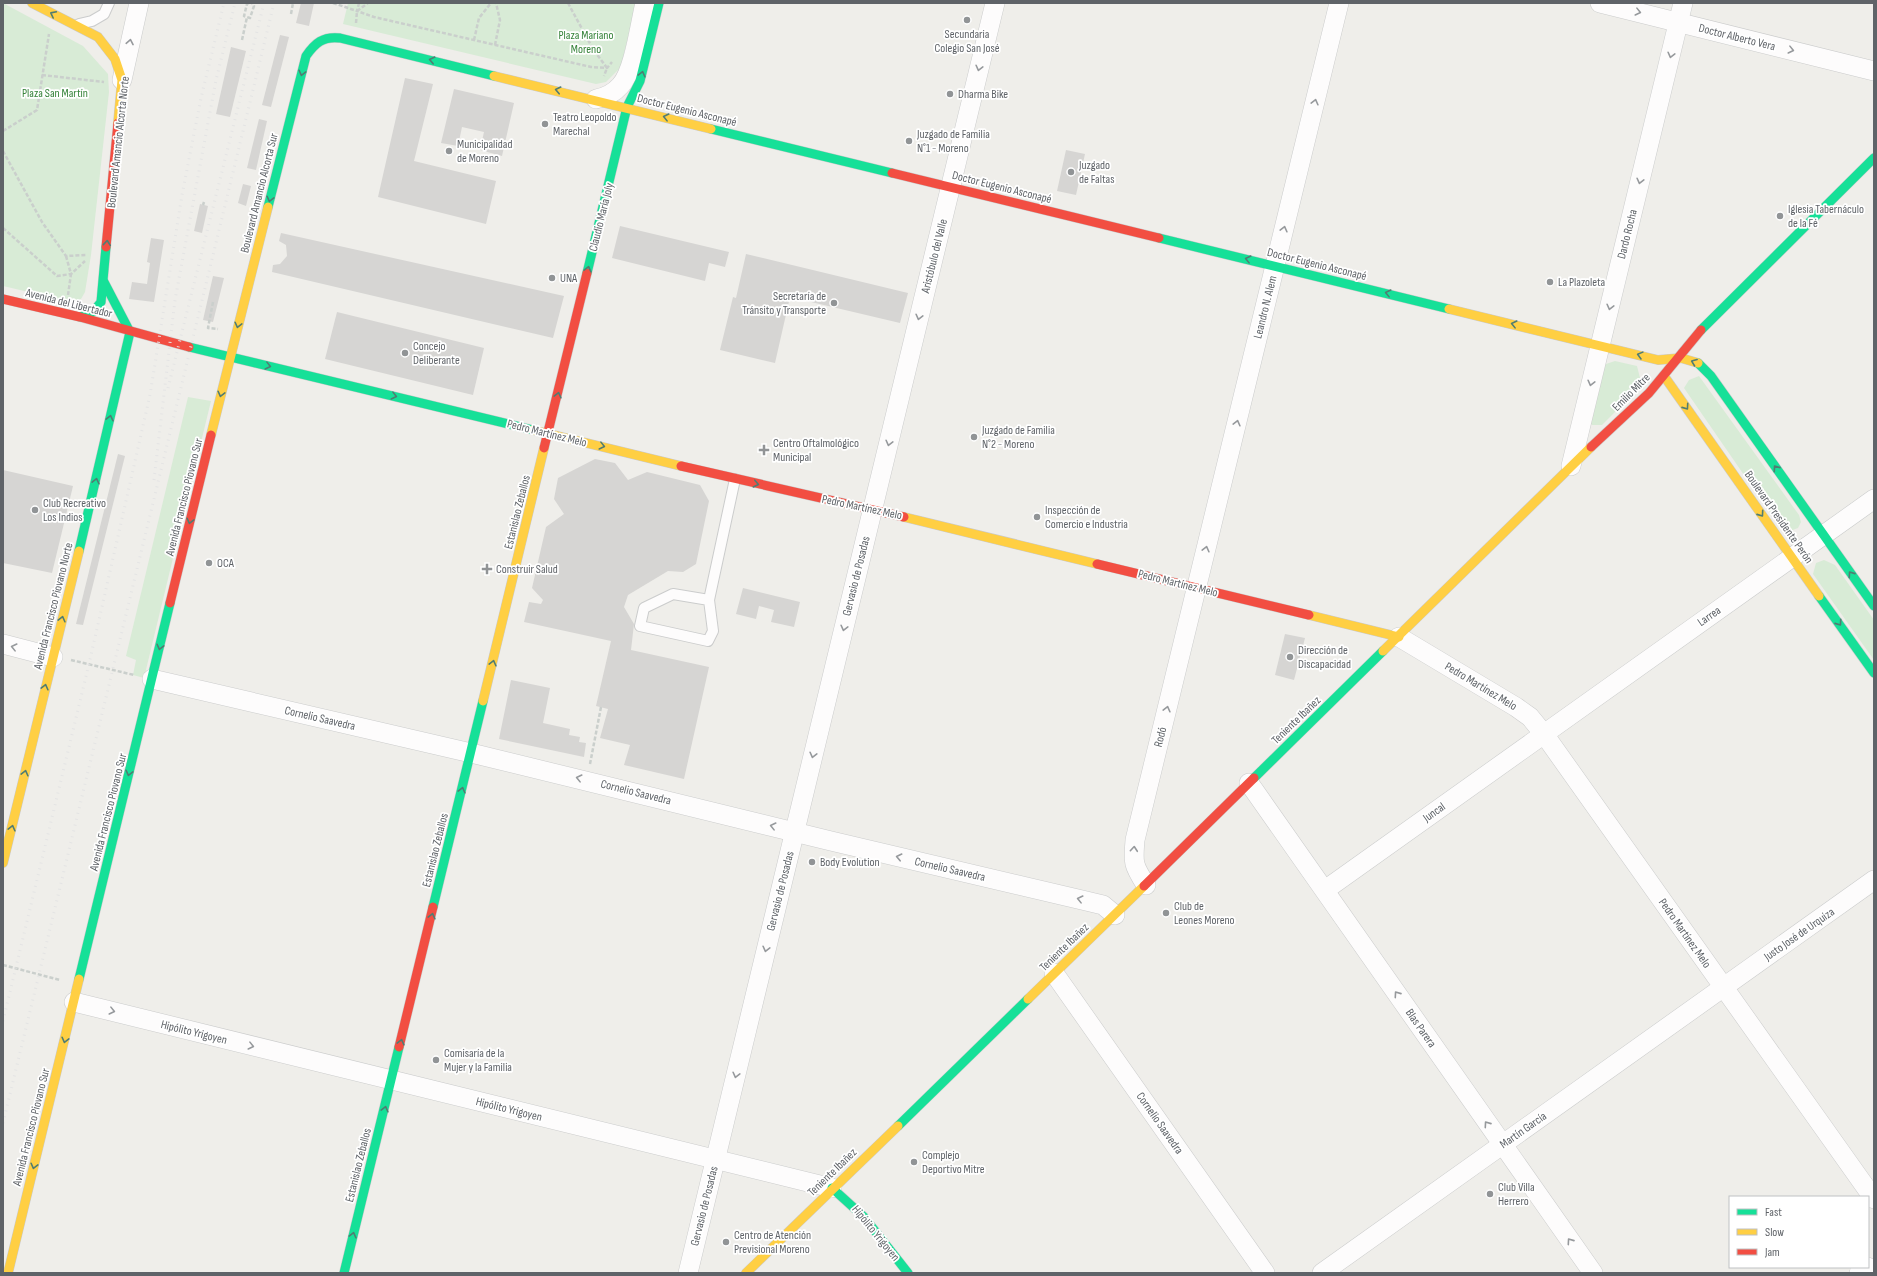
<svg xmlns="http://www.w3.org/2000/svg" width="1877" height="1276" font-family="'Sofia Sans Condensed',sans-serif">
  <rect width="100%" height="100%" fill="#efeeea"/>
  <!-- green -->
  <g fill="#d8ebd6">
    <path d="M3,3L83,46L108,74L109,92L91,255L85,292L81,299L75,301H67L3,286Z"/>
    <path d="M348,3H636L621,67L606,82L596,84L343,24Z"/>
    <path d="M1615,361L1637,366L1640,378L1638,389L1602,425H1592L1589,420L1603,365Z"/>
    <path d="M1699,376L1799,515L1801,522L1798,528L1790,531L1782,530L1684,388L1689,380Z"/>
    <path d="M188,397L211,401L144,678L133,675L136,660L126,656Z"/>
    <path d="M1824,560L1835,565L1874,620V660L1813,574L1816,563Z"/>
  </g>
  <!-- building -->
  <g fill="#d6d5d3">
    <path d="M301,3H314L309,26L296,23Z"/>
    <path d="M280,35L289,37L271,107L262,105Z"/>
    <path d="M231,47L246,51L230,117L216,114Z"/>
    <path d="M405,78L433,84L414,161L496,181L486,224L378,197Z"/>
    <path d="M454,89L514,103L502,156L480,150L484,132L462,127L458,146L441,143Z"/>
    <path d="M259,119L267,121L256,170L247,168Z"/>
    <path d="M1066,150L1085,154L1076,195L1057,191Z"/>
    <path d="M243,184L251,186L246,206L238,203Z"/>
    <path d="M200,204L208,206L202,233L194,231Z"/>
    <path d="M620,226L729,252L725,267L709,263L705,281L612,258Z"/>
    <path d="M281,233L564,296L553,338L272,272L273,265L280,264L287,256L286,245L279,241Z"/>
    <path d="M151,238L164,240L154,302L129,299L132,282L147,284L150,263L147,262Z"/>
    <path d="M746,254L908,293L900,323L790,297L775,363L720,350L733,297L736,298Z"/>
    <path d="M213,276L224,278L213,322L203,320Z"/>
    <path d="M337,312L484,348L473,395L325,359Z"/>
    <path d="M118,454L125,456L83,625L76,624Z"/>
    <path d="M595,459L615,463L628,480L647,472L700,485L709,501L696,564L683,572L668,571L628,595L624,607L634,624L631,650L709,667L684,779L624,765L630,745L600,738L608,709L596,706L611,641L524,622L529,602L541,604L543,600L532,588L546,527L564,514L554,499L558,478Z"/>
    <path d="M3,470L73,486L52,573L3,563Z"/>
    <path d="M743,588L800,602L794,627L771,622L774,610L759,606L756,619L736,614Z"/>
    <path d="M1285,634L1305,638L1294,680L1275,675Z"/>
    <path d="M511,680L550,688L543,723L570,729L569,735L580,737L579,742L586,743L584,757L499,739Z"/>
  </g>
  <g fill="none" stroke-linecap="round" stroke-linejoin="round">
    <!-- lane casing -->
    <g stroke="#cbcccc" stroke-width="12">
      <g id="lane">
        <path d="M79,24L92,21L104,14L109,3"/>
        <path d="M709,600L713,631L708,641L640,626L644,608L673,594L709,600L735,479"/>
      </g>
    </g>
    <!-- street casing -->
    <g stroke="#cbcccc" stroke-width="20">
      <g id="street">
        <path d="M1600,3L1874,71"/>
        <path d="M122,80L139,3"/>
        <path d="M596,99C606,97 613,94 620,86C634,72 640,23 645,3"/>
        <path d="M1571,466L1683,3"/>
        <path d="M1399,637L1516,707L1530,717L1544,734L1874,1199"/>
        <path d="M3,644L53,657"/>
        <path d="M152,679L471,753L831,841L1082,900L1103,905L1115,915"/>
        <path d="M1249,783L1593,1273"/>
        <path d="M1146,885C1133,865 1133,863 1135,840L1339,3"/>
        <path d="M1325,890L1874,499"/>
        <path d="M1054,973L1265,1273"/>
        <path d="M74,1002L832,1188"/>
        <path d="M688,1273L995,3"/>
        <path d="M1322,1273L1874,880"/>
        <path d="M1859,1273L1868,1267"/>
      </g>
    </g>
    <!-- fast casing -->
    <g stroke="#cacacb" stroke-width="10">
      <g id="fast">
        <path d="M711,129L892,173"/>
        <path d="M268,207L306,56C315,43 323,36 340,38L494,76"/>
        <path d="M1159,238L1449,309"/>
        <path d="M587,273L627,107L640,81L659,3"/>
        <path d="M104,282L130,332"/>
        <path d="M80,317L93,312L101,302L106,247"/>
        <path d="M1701,330L1874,158"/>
        <path d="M189,347L533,430"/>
        <path d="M1698,363L1711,376L1874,606"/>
        <path d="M79,551L130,332"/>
        <path d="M1819,596L1874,673"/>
        <path d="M1254,778L1383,651"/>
        <path d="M433,907L483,701"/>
        <path d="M79,979L170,603"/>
        <path d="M898,1126L1028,999"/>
        <path d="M832,1188L864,1217L908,1273"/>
        <path d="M344,1273L399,1047"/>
      </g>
    </g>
    <!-- slow casing -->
    <g stroke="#cacacb" stroke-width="10">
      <g id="slow">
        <path d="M32,3L98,37L115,59L122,80L118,123"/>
        <path d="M494,76L711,129"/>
        <path d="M1449,309L1658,360L1681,358L1698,363"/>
        <path d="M1664,376L1819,596"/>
        <path d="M533,430L681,466"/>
        <path d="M211,435L268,207"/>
        <path d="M904,517L1097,564"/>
        <path d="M1309,615L1399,637"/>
        <path d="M1383,651L1591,447"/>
        <path d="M483,701L544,448"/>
        <path d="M3,863L79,551"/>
        <path d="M1028,999L1144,886"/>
        <path d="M8,1273L79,979"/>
        <path d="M746,1273L898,1126"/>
      </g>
    </g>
    <!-- jam casing -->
    <g stroke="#cacacb" stroke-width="10">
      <g id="jam">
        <path d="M892,173L1159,238"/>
        <path d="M106,247L118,123"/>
        <path d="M3,299L80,317L189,347"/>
        <path d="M1591,447L1649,393L1701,330"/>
        <path d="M544,448L587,273"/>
        <path d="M681,466L904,517"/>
        <path d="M1097,564L1309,615"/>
        <path d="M170,603L211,435"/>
        <path d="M1144,886L1254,778"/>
        <path d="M399,1047L433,907"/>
      </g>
    </g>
    <!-- path -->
    <g stroke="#cacfcc" stroke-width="2.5" stroke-dasharray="4 2" stroke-linecap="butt">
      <path d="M249,3L247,4L244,16L250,18L254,6L252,3"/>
      <path d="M333,3L357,11"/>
      <path d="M359,3L357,11L374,17L591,67L607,68L612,62"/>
      <path d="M568,3L593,49L607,68L604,76"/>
      <path d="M291,14L293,3"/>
      <path d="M356,23L357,11L368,3"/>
      <path d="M242,40L247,17"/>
      <path d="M474,40L479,18L491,3"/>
      <path d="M495,45L500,20L496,3"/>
      <path d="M42,75L104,82"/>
      <path d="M3,131L37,110L49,34"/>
      <path d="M3,151L42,222L66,256L86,255"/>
      <path d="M203,205L204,202"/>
      <path d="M3,228L57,276L71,274L85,261"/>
      <path d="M66,256L71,274L68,295"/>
      <path d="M213,302L208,328L218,329"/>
      <path d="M71,660L134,675"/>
      <path d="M590,764L601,707"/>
      <path d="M3,965L60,980"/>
    </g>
    <!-- lane -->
    <use href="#lane" stroke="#fdfcfc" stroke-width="10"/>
    <!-- street -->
    <use href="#street" stroke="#fdfcfc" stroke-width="19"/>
    <!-- fast -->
    <use href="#fast" stroke="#16e098" stroke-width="9"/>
    <!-- slow -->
    <use href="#slow" stroke="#ffcf43" stroke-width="9"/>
    <!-- jam -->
    <use href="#jam" stroke="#f24e42" stroke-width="9"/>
    <!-- rail -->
    <g stroke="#e4e4e4" stroke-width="3" stroke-dasharray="1 5" stroke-linecap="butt">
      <path d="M168,388L264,3"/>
      <path d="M154,480L175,300L216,80L235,3"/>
      <path d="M3,1021L89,664L150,395L182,195L201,98L224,3"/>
      <path d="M3,1123L274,3"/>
    </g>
  </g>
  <!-- one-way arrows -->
  <defs><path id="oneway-chevron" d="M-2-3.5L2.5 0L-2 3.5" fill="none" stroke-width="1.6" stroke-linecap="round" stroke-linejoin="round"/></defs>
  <g stroke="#96999c">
    <use href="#oneway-chevron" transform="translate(1638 12) rotate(14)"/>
    <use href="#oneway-chevron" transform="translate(130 42) rotate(-79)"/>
    <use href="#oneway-chevron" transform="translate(1791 50) rotate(14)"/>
    <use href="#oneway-chevron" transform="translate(1671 55) rotate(104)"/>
    <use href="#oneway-chevron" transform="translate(979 68) rotate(104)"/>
    <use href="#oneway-chevron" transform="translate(1315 102) rotate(-76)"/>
    <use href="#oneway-chevron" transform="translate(1640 181) rotate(104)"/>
    <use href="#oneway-chevron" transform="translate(1284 229) rotate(-76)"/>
    <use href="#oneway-chevron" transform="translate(1610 307) rotate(104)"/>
    <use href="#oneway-chevron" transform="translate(919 317) rotate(104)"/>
    <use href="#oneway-chevron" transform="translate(1591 383) rotate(104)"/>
    <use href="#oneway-chevron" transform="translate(1237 423) rotate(-76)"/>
    <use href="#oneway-chevron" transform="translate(889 443) rotate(104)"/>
    <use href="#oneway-chevron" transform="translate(1206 549) rotate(-76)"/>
    <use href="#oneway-chevron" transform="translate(844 628) rotate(104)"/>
    <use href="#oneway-chevron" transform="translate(14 647) rotate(-166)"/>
    <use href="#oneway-chevron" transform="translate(1167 709) rotate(-76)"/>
    <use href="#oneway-chevron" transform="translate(813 755) rotate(104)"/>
    <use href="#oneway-chevron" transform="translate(579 778) rotate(-166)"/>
    <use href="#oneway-chevron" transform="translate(773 826) rotate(-166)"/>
    <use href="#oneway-chevron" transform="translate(1134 849) rotate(-85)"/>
    <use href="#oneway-chevron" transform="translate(899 857) rotate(-167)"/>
    <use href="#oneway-chevron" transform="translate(1080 899) rotate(-166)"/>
    <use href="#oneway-chevron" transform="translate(766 949) rotate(104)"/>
    <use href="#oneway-chevron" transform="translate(1397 994) rotate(-125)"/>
    <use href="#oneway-chevron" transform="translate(112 1011) rotate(14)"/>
    <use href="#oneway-chevron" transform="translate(251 1046) rotate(14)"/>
    <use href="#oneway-chevron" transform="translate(736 1075) rotate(104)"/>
    <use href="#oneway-chevron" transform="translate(1487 1124) rotate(-125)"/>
    <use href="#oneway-chevron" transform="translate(1570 1241) rotate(-125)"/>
  </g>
  <g stroke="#507c72">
    <use href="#oneway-chevron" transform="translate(53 14) rotate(-153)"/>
    <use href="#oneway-chevron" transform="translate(432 60) rotate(-167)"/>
    <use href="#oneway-chevron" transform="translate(302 73) rotate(104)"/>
    <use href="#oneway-chevron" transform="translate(642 74) rotate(-76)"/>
    <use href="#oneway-chevron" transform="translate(558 90) rotate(-167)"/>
    <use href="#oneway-chevron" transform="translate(666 117) rotate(-166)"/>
    <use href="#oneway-chevron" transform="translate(270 199) rotate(104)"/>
    <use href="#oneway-chevron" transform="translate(107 243) rotate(-84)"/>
    <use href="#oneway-chevron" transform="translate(1248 259) rotate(-166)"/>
    <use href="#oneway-chevron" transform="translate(588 269) rotate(-76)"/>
    <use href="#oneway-chevron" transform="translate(1388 293) rotate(-166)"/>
    <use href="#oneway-chevron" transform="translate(1514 324) rotate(-166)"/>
    <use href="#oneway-chevron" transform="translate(238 325) rotate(104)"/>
    <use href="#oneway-chevron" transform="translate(1640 355) rotate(-165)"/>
    <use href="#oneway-chevron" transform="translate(1694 362) rotate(-159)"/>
    <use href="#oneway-chevron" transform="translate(268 366) rotate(14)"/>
    <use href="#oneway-chevron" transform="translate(221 394) rotate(104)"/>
    <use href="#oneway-chevron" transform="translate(558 395) rotate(-76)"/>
    <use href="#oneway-chevron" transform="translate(394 396) rotate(14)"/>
    <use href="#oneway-chevron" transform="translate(1686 407) rotate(55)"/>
    <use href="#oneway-chevron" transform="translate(110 418) rotate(-77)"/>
    <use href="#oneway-chevron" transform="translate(602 446) rotate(14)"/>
    <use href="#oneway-chevron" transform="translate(1776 468) rotate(-125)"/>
    <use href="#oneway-chevron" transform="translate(96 481) rotate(-77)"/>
    <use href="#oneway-chevron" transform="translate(756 484) rotate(13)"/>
    <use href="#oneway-chevron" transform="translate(1761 514) rotate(55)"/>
    <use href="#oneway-chevron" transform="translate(190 521) rotate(104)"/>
    <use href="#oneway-chevron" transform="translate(1851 574) rotate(-125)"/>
    <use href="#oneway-chevron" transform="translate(62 619) rotate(-76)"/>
    <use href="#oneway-chevron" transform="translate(1839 623) rotate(55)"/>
    <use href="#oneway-chevron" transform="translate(160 647) rotate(104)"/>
    <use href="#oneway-chevron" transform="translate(493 663) rotate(-76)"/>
    <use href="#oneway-chevron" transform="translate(45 687) rotate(-76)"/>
    <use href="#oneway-chevron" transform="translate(25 773) rotate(-76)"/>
    <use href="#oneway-chevron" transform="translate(129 773) rotate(104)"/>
    <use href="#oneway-chevron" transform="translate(462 790) rotate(-76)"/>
    <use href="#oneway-chevron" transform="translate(12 828) rotate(-76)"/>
    <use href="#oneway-chevron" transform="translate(432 916) rotate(-76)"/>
    <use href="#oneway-chevron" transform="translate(65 1040) rotate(104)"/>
    <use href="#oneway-chevron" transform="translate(401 1042) rotate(-76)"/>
    <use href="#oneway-chevron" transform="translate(385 1109) rotate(-76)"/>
    <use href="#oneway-chevron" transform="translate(34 1166) rotate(104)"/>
    <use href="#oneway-chevron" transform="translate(353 1235) rotate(-76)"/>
  </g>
  <!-- markers -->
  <g fill="#919496" stroke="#fff" stroke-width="1.5">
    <circle cx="967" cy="20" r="4"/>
    <circle cx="950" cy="94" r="4"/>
    <circle cx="545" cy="124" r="4"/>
    <circle cx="909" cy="141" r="4"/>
    <circle cx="449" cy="151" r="4"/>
    <circle cx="1071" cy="172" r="4"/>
    <circle cx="1780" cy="216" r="4"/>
    <circle cx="552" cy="278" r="4"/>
    <circle cx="1550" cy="282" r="4"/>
    <circle cx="834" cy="303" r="4"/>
    <circle cx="405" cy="353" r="4"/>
    <circle cx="974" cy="437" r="4"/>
    <path d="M762 444h4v4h4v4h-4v4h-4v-4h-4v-4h4z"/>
    <circle cx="35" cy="510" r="4"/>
    <circle cx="1037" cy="517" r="4"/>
    <circle cx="209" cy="563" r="4"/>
    <path d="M485 563h4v4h4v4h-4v4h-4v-4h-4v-4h4z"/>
    <circle cx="1290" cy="657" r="4"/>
    <circle cx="812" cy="862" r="4"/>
    <circle cx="1166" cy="913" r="4"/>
    <circle cx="436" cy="1060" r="4"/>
    <circle cx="914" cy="1162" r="4"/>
    <circle cx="1490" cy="1194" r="4"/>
    <circle cx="726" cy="1242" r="4"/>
  </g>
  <g text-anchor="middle" stroke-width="3.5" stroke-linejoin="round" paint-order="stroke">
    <!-- poi labels -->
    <g font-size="12" fill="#5f6368" stroke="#fff" text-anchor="start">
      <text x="967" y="38" text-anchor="middle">Secundaria<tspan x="967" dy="14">Colegio San José</tspan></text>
      <text x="958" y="98">Dharma Bike</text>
      <text x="553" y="121">Teatro Leopoldo<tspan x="553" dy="14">Marechal</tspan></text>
      <text x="917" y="138">Juzgado de Familia<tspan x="917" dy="14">N˚1 - Moreno</tspan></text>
      <text x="457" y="148">Municipalidad<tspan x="457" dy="14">de Moreno</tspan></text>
      <text x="1079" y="169">Juzgado<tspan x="1079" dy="14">de Faltas</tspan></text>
      <text x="1788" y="213">Iglesia Tabernáculo<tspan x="1788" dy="14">de la Fé</tspan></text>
      <text x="560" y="282">UNA</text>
      <text x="1558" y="286">La Plazoleta</text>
      <text x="826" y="300" text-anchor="end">Secretaría de<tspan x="826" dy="14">Tránsito y Transporte</tspan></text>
      <text x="413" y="350">Concejo<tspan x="413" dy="14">Deliberante</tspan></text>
      <text x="982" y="434">Juzgado de Familia<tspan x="982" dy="14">N˚2 - Moreno</tspan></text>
      <text x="773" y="447">Centro Oftalmológico<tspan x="773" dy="14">Municipal</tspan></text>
      <text x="43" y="507">Club Recreativo<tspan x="43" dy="14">Los Indios</tspan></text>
      <text x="1045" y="514">Inspección de<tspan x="1045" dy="14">Comercio e Industria</tspan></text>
      <text x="217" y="567">OCA</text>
      <text x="496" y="573">Construir Salud</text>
      <text x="1298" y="654">Dirección de<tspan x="1298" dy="14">Discapacidad</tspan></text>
      <text x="820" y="866">Body Evolution</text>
      <text x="1174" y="910">Club de<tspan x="1174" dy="14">Leones Moreno</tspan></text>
      <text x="444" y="1057">Comisaría de la<tspan x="444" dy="14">Mujer y la Familia</tspan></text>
      <text x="922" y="1159">Complejo<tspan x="922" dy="14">Deportivo Mitre</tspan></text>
      <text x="1498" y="1191">Club Villa<tspan x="1498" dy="14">Herrero</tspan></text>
      <text x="734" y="1239">Centro de Atención<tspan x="734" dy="14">Previsional Moreno</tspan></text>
    </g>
    <!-- park labels -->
    <g font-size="12" fill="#348238" stroke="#fff">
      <text x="586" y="39">Plaza Mariano<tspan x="586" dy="14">Moreno</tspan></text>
      <text x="55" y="97">Plaza San Martín</text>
    </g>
    <!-- street labels -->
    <g font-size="12" fill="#5f6368" stroke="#fff">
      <text transform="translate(1737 37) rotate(14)" y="4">Doctor Alberto Vera</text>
      <text transform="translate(687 110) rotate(14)" y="4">Doctor Eugenio Asconapé</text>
      <text transform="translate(118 142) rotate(-84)" y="4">Boulevard Amancio Alcorta Norte</text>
      <text transform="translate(1002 187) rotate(14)" y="4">Doctor Eugenio Asconapé</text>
      <text transform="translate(259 193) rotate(-76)" y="4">Boulevard Amancio Alcorta Sur</text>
      <text transform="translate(601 217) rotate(-76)" y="4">Claudio María Joly</text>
      <text transform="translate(1627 234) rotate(-76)" y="4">Dardo Rocha</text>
      <text transform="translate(934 256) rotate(-76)" y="4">Aristóbulo del Valle</text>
      <text transform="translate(1317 264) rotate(14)" y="4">Doctor Eugenio Asconapé</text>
      <text transform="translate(69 303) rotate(14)" y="4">Avenida del Libertador</text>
      <text transform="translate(1265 307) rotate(-76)" y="4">Leandro N. Alem</text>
      <text transform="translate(1631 392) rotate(-45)" y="4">Emilio Mitre</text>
      <text transform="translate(547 433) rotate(14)" y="4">Pedro Martínez Melo</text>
      <text transform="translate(184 497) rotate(-76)" y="4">Avenida Francisco Piovano Sur</text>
      <text transform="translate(862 507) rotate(12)" y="4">Pedro Martínez Melo</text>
      <text transform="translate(517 512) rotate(-76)" y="4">Estanislao Zeballos</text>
      <text transform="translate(1779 517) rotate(55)" y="4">Boulevard Presidente Perón</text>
      <text transform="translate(856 576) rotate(-76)" y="4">Gervasio de Posadas</text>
      <text transform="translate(1178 583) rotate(14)" y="4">Pedro Martínez Melo</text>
      <text transform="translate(53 606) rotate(-76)" y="4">Avenida Francisco Piovano Norte</text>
      <text transform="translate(1709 616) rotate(-35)" y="4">Larrea</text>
      <text transform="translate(1481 686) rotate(31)" y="4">Pedro Martínez Melo</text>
      <text transform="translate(320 718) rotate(13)" y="4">Cornelio Saavedra</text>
      <text transform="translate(1296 720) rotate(-44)" y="4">Teniente Ibañez</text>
      <text transform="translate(1160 737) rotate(-76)" y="4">Rodó</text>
      <text transform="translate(636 792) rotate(14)" y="4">Cornelio Saavedra</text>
      <text transform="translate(108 812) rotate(-76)" y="4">Avenida Francisco Piovano Sur</text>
      <text transform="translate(1434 812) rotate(-35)" y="4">Juncal</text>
      <text transform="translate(435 850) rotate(-76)" y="4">Estanislao Zeballos</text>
      <text transform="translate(950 869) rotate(13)" y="4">Cornelio Saavedra</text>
      <text transform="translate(780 891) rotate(-76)" y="4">Gervasio de Posadas</text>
      <text transform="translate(1685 933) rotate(55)" y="4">Pedro Martínez Melo</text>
      <text transform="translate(1799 934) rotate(-35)" y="4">Justo José de Urquiza</text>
      <text transform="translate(1064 947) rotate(-44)" y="4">Teniente Ibañez</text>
      <text transform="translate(1421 1028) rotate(55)" y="4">Blas Parera</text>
      <text transform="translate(194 1032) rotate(14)" y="4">Hipólito Yrigoyen</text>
      <text transform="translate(509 1109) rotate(14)" y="4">Hipólito Yrigoyen</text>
      <text transform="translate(1160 1123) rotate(55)" y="4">Cornelio Saavedra</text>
      <text transform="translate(31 1127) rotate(-76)" y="4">Avenida Francisco Piovano Sur</text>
      <text transform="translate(1523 1130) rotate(-35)" y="4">Martín García</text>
      <text transform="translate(358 1165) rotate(-76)" y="4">Estanislao Zeballos</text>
      <text transform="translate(832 1172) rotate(-44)" y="4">Teniente Ibañez</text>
      <text transform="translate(704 1206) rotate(-76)" y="4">Gervasio de Posadas</text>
      <text transform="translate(876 1233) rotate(51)" y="4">Hipólito Yrigoyen</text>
    </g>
  </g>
  <!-- border -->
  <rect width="1877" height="1276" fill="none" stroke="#5f6368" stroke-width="8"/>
  <!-- legend -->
  <rect x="1729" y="1196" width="140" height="72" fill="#ffffff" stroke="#bfc1c3"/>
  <rect x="1737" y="1209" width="20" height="6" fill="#16e098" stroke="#bfc1c3"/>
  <text x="1765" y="1216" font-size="12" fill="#5f6368">Fast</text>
  <rect x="1737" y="1229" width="20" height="6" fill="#ffcf43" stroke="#bfc1c3"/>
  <text x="1765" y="1236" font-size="12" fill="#5f6368">Slow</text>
  <rect x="1737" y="1249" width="20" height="6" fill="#f24e42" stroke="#bfc1c3"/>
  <text x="1765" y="1256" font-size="12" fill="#5f6368">Jam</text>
</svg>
